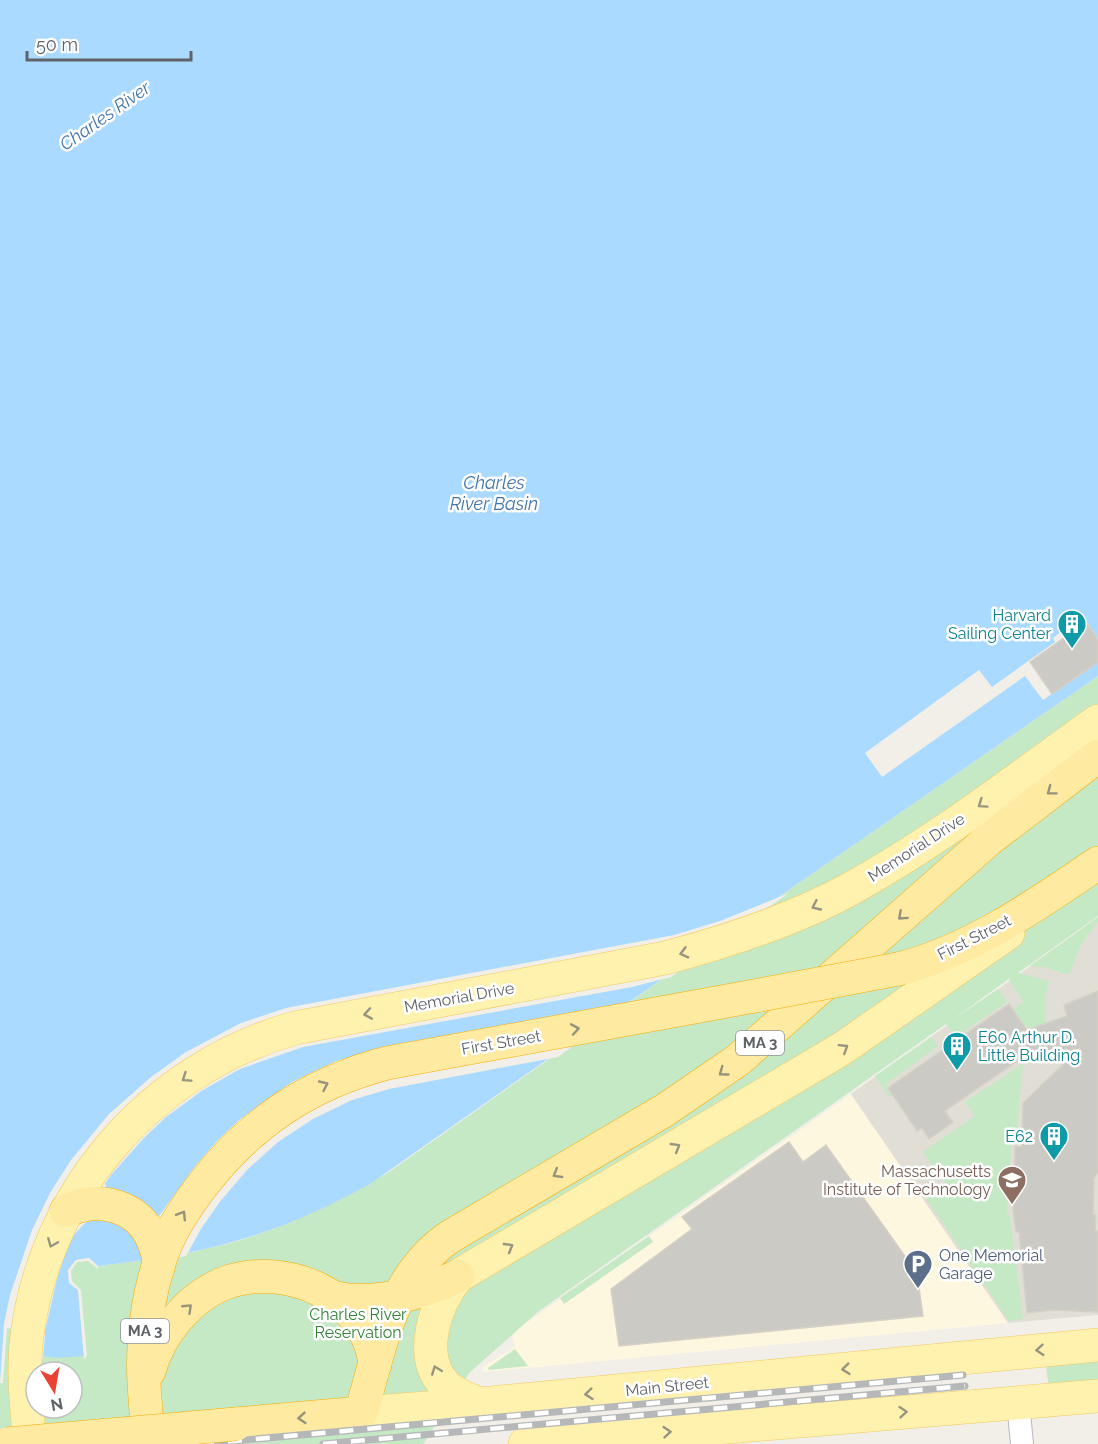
<svg xmlns="http://www.w3.org/2000/svg" width="1098" height="1444" font-family="Raleway,sans-serif">
  <rect width="100%" height="100%" fill="#f1efe8"/>
  <!-- commercial -->
  <path fill="#fef7e0" d="M851,1094L1008,1323L483,1372V1367L515,1347L512,1333Z"/>
  <!-- education -->
  <path fill="#e1ded6" d="M1098,918V1315L1008,1323L851,1094Z"/>
  <!-- green -->
  <g fill="#c5e8c5" fill-rule="evenodd">
    <path d="M1098,676V916L1018,973L1049,981L1045,998V1028L1036,1040L1013,1009L1023,1002L1009,980L1010,978L952,1020L998,989L1007,1002L956,1037L946,1024L539,1311L469,1373L423,1444H0V1365L4,1324L44,1346L69,1283L68,1270L76,1260L89,1258L98,1266C145,1260 193,1254 238,1241C292,1225 341,1200 389,1172L803,880ZM36,1372H72V1408H36Z"/>
    <path d="M1098,917V921L1079,948L1069,975L1044,967L1030,966Z"/>
    <path d="M931,1037L938,1046L886,1084L893,1096H889L875,1076Z"/>
    <path d="M1023,1064L1016,1138H1012L1007,1215H1010L1023,1319L1009,1321L926,1198L946,1184L923,1152L975,1116L965,1102Z"/>
    <path d="M649,1236L653,1242L564,1304L560,1298Z"/>
    <path d="M515,1349L528,1366L489,1370L488,1368Z"/>
    <path d="M1098,1354V1386L1049,1390L1045,1358Z"/>
  </g>
  <!-- water -->
  <path fill="#aadaff" d="M0,0H1098V676L803,880L370,1184C328,1207 285,1227 239,1240C193,1254 145,1260 98,1266L89,1258L76,1260L68,1270L69,1283L78,1290L84,1356L57,1358L43,1356L45,1331L5,1324L0,1383Z"/>
  <!-- pier -->
  <g fill="#f1efe8">
    <path d="M1076,620L1079,624L1085,620L1098,638V662L1043,700L1025,676L882,777L865,753L979,670L992,687L1055,642L1053,638Z"/>
    <path d="M789,893L671,977L632,987L303,1047L240,1069L203,1090L166,1117L143,1139L111,1175L105,1184L107,1189L128,1194L140,1200L159,1216L196,1165L217,1141L239,1120L292,1082L336,1061L398,1044L636,1001L558,1057L389,1089L352,1100L313,1119L278,1142L247,1170L219,1203L201,1229L186,1256L166,1260L142,1246L116,1219L91,1220L85,1223L71,1238L58,1275L45,1331L43,1359L41,1358L42,1334L7,1328L3,1383H0L4,1324L10,1295L32,1230L50,1193L71,1160L109,1114L151,1077L186,1052L241,1023L286,1008L674,935L720,921Z"/>
    <path d="M89,1258L98,1266V1269L88,1261L77,1262L71,1271L72,1281L81,1290L87,1356L84,1359L78,1290L69,1283L68,1270L76,1260Z"/>
  </g>
  <!-- building -->
  <g fill="#cccac5" stroke="#d6d1c6" stroke-width="1.5">
    <path d="M1086,622L1098,639V662L1052,694L1030,662Z"/>
    <path d="M1098,991V1172L1094,1178L1093,1214L1096,1215L1095,1231H1098V1312L1053,1310L1027,1313L1019,1232H1016L1013,1210L1015,1146L1022,1147L1023,1103L1079,1049L1030,1061L1026,1055L945,1111L953,1122L929,1139L922,1128L917,1131L888,1088L1009,1004L1027,1030L1067,1016L1064,1005Z"/>
    <path d="M789,1142L803,1162L826,1145L917,1273L923,1316L619,1346L611,1289L692,1229L682,1217Z"/>
  </g>
  <g fill="none" stroke-linecap="round" stroke-linejoin="round">
    <!-- minor casing -->
    <g stroke="#b5b8bc" stroke-width="24">
      <path id="minor" d="M1018,1402L1022,1444"/>
    </g>
    <!-- primary casing -->
    <g stroke="#f2c960" stroke-width="34">
      <g id="primary">
        <path d="M480,1404C468,1399 453,1394 444,1384C417,1354 436,1302 458,1276L843,1048L1008,933"/>
        <path d="M361,1413L480,1404L1098,1345"/>
        <path d="M30,1444C27,1411 23,1378 26,1344C42,1194 150,1069 295,1028L665,958C729,941 794,920 852,888C939,840 1018,778 1098,721"/>
        <path d="M525,1444L1098,1396"/>
      </g>
    </g>
    <!-- trunk casing -->
    <g stroke="#f9ab00" stroke-width="34">
      <g id="trunk">
        <path d="M898,969C969,952 1038,904 1098,863"/>
        <path d="M66,1211C99,1195 139,1206 153,1240C157,1249 160,1258 158,1268"/>
        <path d="M335,1298C375,1306 422,1294 458,1276"/>
        <path d="M149,1371C159,1334 189,1297 225,1283C285,1261 368,1296 375,1364"/>
        <path d="M236,1424L361,1413C380,1348 391,1276 451,1236L665,1110L738,1060L988,840L1098,756"/>
        <path d="M149,1444C146,1408 141,1371 145,1335C147,1308 153,1280 162,1254C170,1232 184,1210 198,1191C247,1125 307,1084 387,1063L760,995"/>
      </g>
    </g>
    <!-- minor -->
    <use href="#minor" stroke="#fff" stroke-width="22"/>
    <!-- primary -->
    <use href="#primary" stroke="#fff2af" stroke-width="33"/>
    <!-- trunk -->
    <use href="#trunk" stroke="#feeaa1" stroke-width="33"/>
    <!-- rail casing -->
    <g stroke="#b6b7b8" stroke-width="7">
      <g id="rail">
        <path d="M200,1444L963,1375"/>
        <path d="M323,1444L965,1386"/>
      </g>
    </g>
    <!-- rail -->
    <use href="#rail" stroke="#fff" stroke-width="4.5" stroke-dasharray="14" stroke-linecap="butt"/>
    <!-- trunk-bridge casing -->
    <g stroke="#f9ab00" stroke-width="34" stroke-linecap="butt">
      <g id="trunk-bridge">
        <path d="M760,995L898,969"/>
        <path d="M7,1444L236,1424"/>
      </g>
    </g>
    <!-- trunk-bridge -->
    <use href="#trunk-bridge" stroke="#feeaa1" stroke-width="33"/>
  </g>
  <!-- one-way arrows -->
  <defs><path id="oneway-chevron" d="M-2-3.5L2.5 0L-2 3.5" fill="none" stroke-width="1.6" stroke-linecap="round" stroke-linejoin="round" transform="scale(1.5)"/></defs>
  <g stroke="#97927c">
    <use href="#oneway-chevron" transform="translate(1051 791) rotate(143)"/>
    <use href="#oneway-chevron" transform="translate(902 916) rotate(138)"/>
    <use href="#oneway-chevron" transform="translate(575 1029) rotate(-10)"/>
    <use href="#oneway-chevron" transform="translate(723 1072) rotate(144)"/>
    <use href="#oneway-chevron" transform="translate(324 1085) rotate(-25)"/>
    <use href="#oneway-chevron" transform="translate(557 1174) rotate(149)"/>
    <use href="#oneway-chevron" transform="translate(182 1215) rotate(-58)"/>
    <use href="#oneway-chevron" transform="translate(188 1308) rotate(-44)"/>
    <use href="#oneway-chevron" transform="translate(302 1418) rotate(175)"/>
  </g>
  <g stroke="#979581">
    <use href="#oneway-chevron" transform="translate(982 804) rotate(145)"/>
    <use href="#oneway-chevron" transform="translate(816 906) rotate(155)"/>
    <use href="#oneway-chevron" transform="translate(684 953) rotate(165)"/>
    <use href="#oneway-chevron" transform="translate(368 1014) rotate(170)"/>
    <use href="#oneway-chevron" transform="translate(844 1048) rotate(-32)"/>
    <use href="#oneway-chevron" transform="translate(186 1078) rotate(146)"/>
    <use href="#oneway-chevron" transform="translate(676 1147) rotate(-31)"/>
    <use href="#oneway-chevron" transform="translate(52 1243) rotate(112)"/>
    <use href="#oneway-chevron" transform="translate(509 1247) rotate(-31)"/>
    <use href="#oneway-chevron" transform="translate(1040 1350) rotate(175)"/>
    <use href="#oneway-chevron" transform="translate(846 1369) rotate(174)"/>
    <use href="#oneway-chevron" transform="translate(436 1370) rotate(-111)"/>
    <use href="#oneway-chevron" transform="translate(589 1394) rotate(174)"/>
    <use href="#oneway-chevron" transform="translate(903 1412) rotate(-5)"/>
    <use href="#oneway-chevron" transform="translate(667 1432) rotate(-5)"/>
  </g>
  <!-- icons -->
  <defs>
    <g id="building-pin" transform="scale(1.5)"><path d="M0 17L-7.5 6A9.5 9.5 0 1 1 7.5 6Z" fill="#0f9aa8" stroke="#fff"/><path d="M-4-6H4V6H1V3H-1V6H-4ZM-2.5-4.3h1.7v1.8h-1.7ZM.8-4.3h1.7v1.8H.8ZM-2.5-1h1.7V.8h-1.7ZM.8-1h1.7V.8H.8Z" fill="#fff"/></g>
    <g id="university-pin" transform="scale(1.5)"><path d="M0 17L-7.5 6A9.5 9.5 0 1 1 7.5 6Z" fill="#8d6e63" stroke="#fff"/><path d="M0-5L7-2L0 1L-7-2ZM-4 1L0 2.5L4 1V4Q0 6-4 4Z" fill="#fff"/></g>
    <g id="parking-pin" transform="scale(1.5)"><path d="M0 17L-7.5 6A9.5 9.5 0 1 1 7.5 6Z" fill="#5c6f8a" stroke="#fff"/><path d="M-3.5-5.5H1a3.5 3.5 0 0 1 0 7H-1V5.5H-3.5ZM-1-3.4V-.6H.8a1.4 1.4 0 0 0 0-2.8Z" fill="#fff"/></g>
  </defs>
  <g fill-rule="evenodd">
    <use href="#building-pin" x="1072" y="624"/>
    <use href="#building-pin" x="957" y="1046"/>
    <use href="#building-pin" x="1054" y="1136"/>
    <use href="#university-pin" x="1012" y="1180"/>
    <use href="#parking-pin" x="918" y="1264"/>
  </g>
  <g text-anchor="middle" stroke-width="5" stroke-linejoin="round" paint-order="stroke">
    <!-- shield labels -->
    <g fill="#fff" stroke="#8f9295" stroke-width="1.5">
      <rect x="736" y="1031" width="48" height="24" rx="4.5"/>
      <rect x="121" y="1319" width="48" height="24" rx="4.5"/>
    </g>
    <g font-size="15" font-weight="bold" fill="#5f6368">
      <text x="760" y="1048">MA 3</text>
      <text x="145" y="1336">MA 3</text>
    </g>
    <!-- culture labels -->
    <g font-size="16" fill="#0d838f" stroke="#fff" text-anchor="end">
      <text x="1051" y="621">Harvard<tspan x="1051" dy="18">Sailing Center</tspan></text>
      <text x="978" y="1043" text-anchor="start">E60 Arthur D.<tspan x="978" dy="18">Little Building</tspan></text>
      <text x="1033" y="1142">E62</text>
    </g>
    <!-- street labels -->
    <g font-size="16" fill="#5f6368" stroke="#fff">
      <text transform="translate(916 847) rotate(-33)" y="6">Memorial Drive</text>
      <text transform="translate(974 937) rotate(-27)" y="6">First Street</text>
      <text transform="translate(459 997) rotate(-10)" y="6">Memorial Drive</text>
      <text transform="translate(501 1042) rotate(-10)" y="6">First Street</text>
      <text transform="translate(667 1386) rotate(-6)" y="6">Main Street</text>
    </g>
    <!-- education labels -->
    <g font-size="16" fill="#785e54" stroke="#fff" text-anchor="end">
      <text x="991" y="1177">Massachusetts<tspan x="991" dy="18">Institute of Technology</tspan></text>
    </g>
    <!-- service labels -->
    <g font-size="16" fill="#4e5e75" stroke="#fff" text-anchor="start">
      <text x="939" y="1261">One Memorial<tspan x="939" dy="18">Garage</tspan></text>
    </g>
    <!-- park labels -->
    <g font-size="16" fill="#348238" stroke="#fff">
      <text x="358" y="1320">Charles River<tspan x="358" dy="18">Reservation</tspan></text>
    </g>
    <!-- water labels -->
    <g font-size="18" font-style="italic" fill="#4174aa" stroke="#fff">
      <text transform="translate(105 116) rotate(-35)" y="6">Charles River</text>
      <text x="494" y="489">Charles<tspan x="494" dy="21">River Basin</tspan></text>
    </g>
  </g>
  <!-- north arrow -->
  <g transform="translate(54 1390) rotate(169)"><circle r="28" fill="#ffffff" stroke="#bfc1c3" stroke-width="1.5"/>
  <path d="M0-4.5L10 22L0 15L-10 22Z" fill="#ea4335"/>
  <text y="-9" font-size="16" font-weight="bold" text-anchor="middle" fill="#5f6368">N</text>
  </g>
  <!-- scale -->
  <path d="M27 51v9h164v-9" fill="none" stroke="#5f6368" stroke-width="3"/>
  <text x="36" y="51" font-size="18" fill="#5f6368" stroke="#ffffff" stroke-width="4.5" paint-order="stroke">50 m</text>
</svg>
